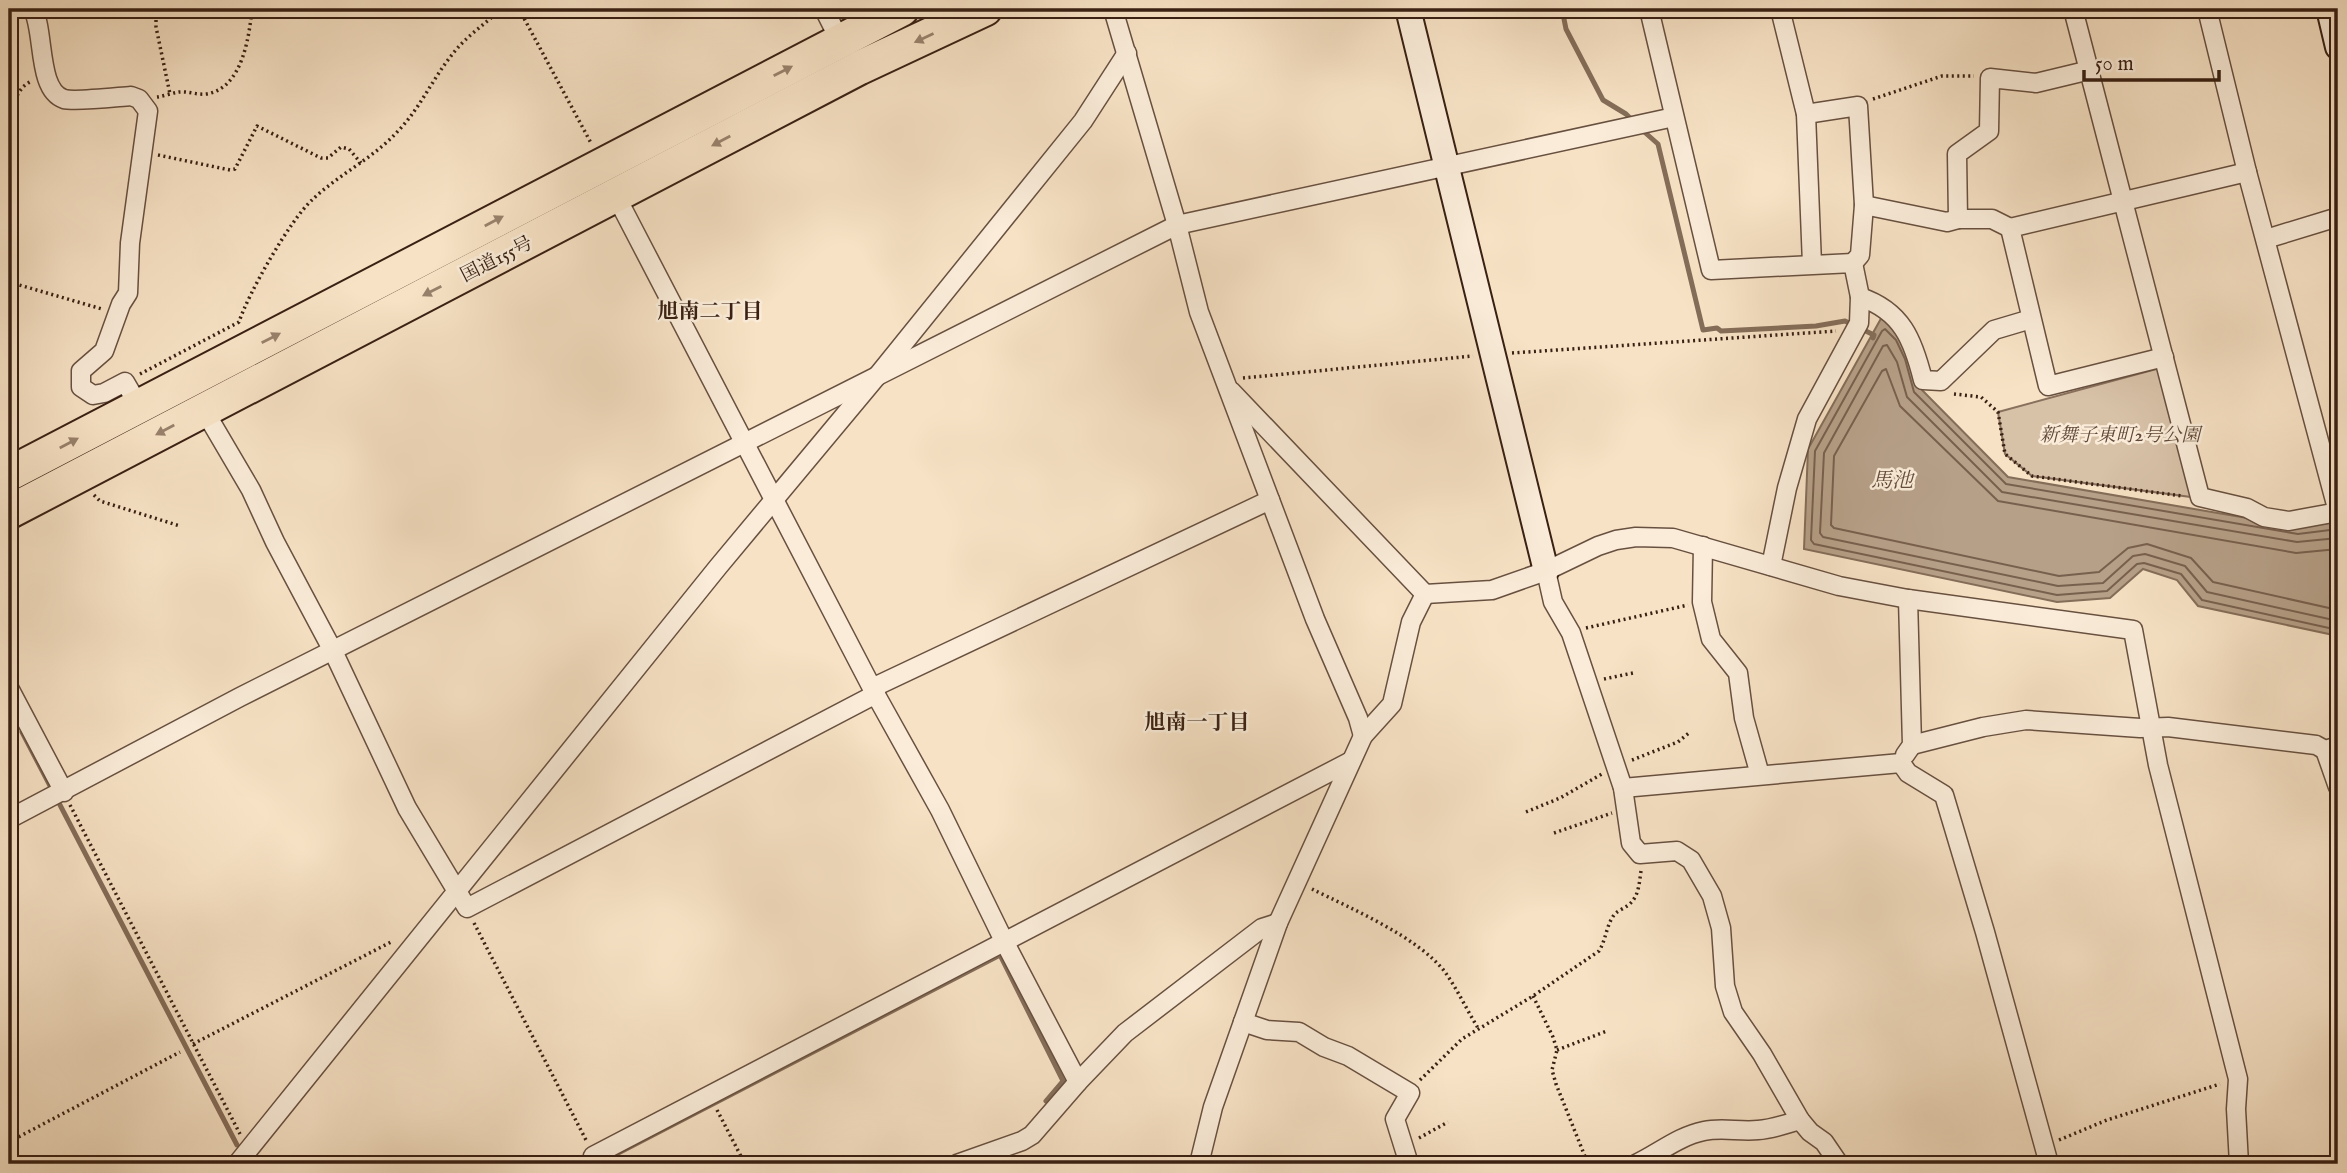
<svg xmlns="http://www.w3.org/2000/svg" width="2347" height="1173" font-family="'IM FELL English','Noto Serif JP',serif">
  <rect width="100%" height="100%" fill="#f7e2c5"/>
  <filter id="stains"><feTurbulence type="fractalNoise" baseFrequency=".00286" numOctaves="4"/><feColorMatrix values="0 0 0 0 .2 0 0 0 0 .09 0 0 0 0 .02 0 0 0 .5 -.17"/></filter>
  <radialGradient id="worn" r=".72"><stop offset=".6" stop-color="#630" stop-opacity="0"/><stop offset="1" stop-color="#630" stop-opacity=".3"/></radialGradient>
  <!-- park -->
  <path fill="#d7c1a7" stroke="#88705d" stroke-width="2" d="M2160,368L2191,497L2032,476L2005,454L1998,412Z"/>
  <!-- water -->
  <path fill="#b6a088" stroke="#846d59" stroke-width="2" d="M1883,315L1902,335L1912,357L1920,388L2008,477L2299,527L2336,522L2338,524V636L2198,606L2177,580L2143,569L2110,598L2057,602L1804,549L1808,449Z"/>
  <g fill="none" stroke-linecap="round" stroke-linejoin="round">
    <!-- shore -->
    <g stroke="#78604e" stroke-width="2">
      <path d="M2338,529L2298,534L2006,484L1914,392L1905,359L1896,340L1885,329L1882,331L1815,451L1811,540L1814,544L2057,595L2107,591L2137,564L2144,563L2181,574L2202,600L2338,630"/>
      <path d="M2338,538L2297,542L2002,492L1907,397L1897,362L1887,345L1883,346L1824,453L1820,533L1823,537L2058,586L2103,583L2133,556L2145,554L2185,566L2207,592L2338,621"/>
      <path d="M2338,549L2296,553L1998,501L1900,406L1886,369L1882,371L1834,456L1831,525L1834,528L2059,576L2099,572L2128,548L2147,544L2191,558L2213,582L2338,610"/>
    </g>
    <!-- stream -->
    <g stroke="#846d59" stroke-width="5">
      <path d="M1562,9L1566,29L1603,100L1626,114L1634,122"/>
      <path d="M1641,129L1658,144L1703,330L1717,328L1721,331L1816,326L1845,321L1874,335L1873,338"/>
      <path d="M115,437L209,389"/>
      <path d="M9,493L45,474"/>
      <path d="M22,732L237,1145"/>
      <path d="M597,1164L1000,955L1063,1081L1046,1101"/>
    </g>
    <!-- street casing -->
    <g stroke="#685040" stroke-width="21">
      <g id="street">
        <path d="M33,9C45,33 37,90 64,99C75,102 117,97 131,96L139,99L148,111L130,243L128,293L121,304L104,351L81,371V387L93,395L104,393L125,382L139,406"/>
        <path d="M824,9L840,41"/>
        <path d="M1113,9L1177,225L1199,312L1315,619L1358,718L1363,736"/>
        <path d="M1649,9L1711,270L1853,263L1860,297L1859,323L1807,419L1787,488L1771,566"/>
        <path d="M1780,9L1806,114L1812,264"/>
        <path d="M2073,9L2200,497L2247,508L2264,517L2289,521L2338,512"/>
        <path d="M2207,9L2247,172L2338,512"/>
        <path d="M1806,114L1858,106L1864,205L1860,255L1853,263"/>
        <path d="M616,196L872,688L940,810L1004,941L1078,1082"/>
        <path d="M1864,205L1947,222L1958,219"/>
        <path d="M2010,228L1992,219H1958L1957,154L1989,131L1990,78L2036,83L2090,70"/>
        <path d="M2266,239L2338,217"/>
        <path d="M1860,297C1902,311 1913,340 1923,380L1941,381L1994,330L2031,319"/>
        <path d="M2164,357L2048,386L2010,228L2247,172"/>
        <path d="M1231,391L1425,594"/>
        <path d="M204,410L251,490L275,542L333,651L407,808L467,908L876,694"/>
        <path d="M1703,546L1702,602L1711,639L1738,673L1744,718L1760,775"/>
        <path d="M1546,571L1553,602L1571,633L1623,788L1631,843L1640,854L1677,851L1691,860L1712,896L1721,928L1725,986L1733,1012L1762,1054L1800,1120L1810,1132L1824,1142L1839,1164"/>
        <path d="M1425,594L1492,590L1546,571L1598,546L1616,540L1636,537L1673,538L1839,586L1908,599L2133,630L2158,765L2238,1079L2236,1109L2239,1164"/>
        <path d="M9,688L64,792"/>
        <path d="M872,688L1270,500"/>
        <path d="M1912,745L1983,727L2026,720L2140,728L2168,727L2316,745L2325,750L2338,746"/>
        <path d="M2325,750L2338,787"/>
        <path d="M1905,755L1912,745L1908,599"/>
        <path d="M1901,763L1908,773L1944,795L1985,932L2049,1164"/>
        <path d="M1623,788L1901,763"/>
        <path d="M9,819L240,697L1177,225L1674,117"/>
        <path d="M1243,1022L1267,1030L1299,1032L1324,1047L1348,1056L1410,1093L1395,1119L1409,1164"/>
        <path d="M593,1156L1351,761"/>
        <path d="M237,1164L718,567L878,375L1083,121L1127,53"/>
        <path d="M957,1164L1022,1141L1032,1135L1078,1082L1125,1033L1262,928L1278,923"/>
        <path d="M1199,1164L1213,1107L1278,923L1363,736L1392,704L1411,622L1425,594"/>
        <path d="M1636,1164C1659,1153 1679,1136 1704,1131C1722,1127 1740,1132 1758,1130C1773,1129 1786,1124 1800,1120"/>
      </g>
    </g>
    <!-- secondary casing -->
    <g stroke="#392013" stroke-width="28">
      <g id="secondary">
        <path d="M1408,9L1546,571"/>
        <path d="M2329,9L2338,47"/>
      </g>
    </g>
    <!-- highway casing -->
    <g stroke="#392013" stroke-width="37">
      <g id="highway">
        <path d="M9,474L902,9"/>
        <path d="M9,512L859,68L985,9"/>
      </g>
    </g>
    <!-- path -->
    <g stroke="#392013" stroke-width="3.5" stroke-dasharray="2 3.5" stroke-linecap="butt">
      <path d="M156,9V27L170,94"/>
      <path d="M519,9L591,143"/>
      <path d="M157,97C164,96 172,93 179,92C188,91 197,95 206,94C242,89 249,38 252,9"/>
      <path d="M1873,99L1942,76H1974"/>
      <path d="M9,144C11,123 10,90 32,81"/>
      <path d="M158,155L230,170L235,169L257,126L321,158H328L341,147L349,149L361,163"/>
      <path d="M9,282L102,309"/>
      <path d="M1512,353L1836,331"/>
      <path d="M140,374L239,322C248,294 290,220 312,200C339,174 374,158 399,130C420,108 432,80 451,56C465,37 484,25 501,9"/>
      <path d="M1243,378L1473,356"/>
      <path d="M1954,394L1981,397L1998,412L2005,454L2032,476L2182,496"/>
      <path d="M94,495L100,501L180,526"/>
      <path d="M1586,628L1688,605"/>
      <path d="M1604,679L1633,673"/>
      <path d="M1632,760L1678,742L1689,733"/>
      <path d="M70,805L240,1134"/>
      <path d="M1526,812L1560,798L1602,774"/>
      <path d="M1554,833L1612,813"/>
      <path d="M1312,889C1352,909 1418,937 1445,972C1457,989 1467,1010 1478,1028"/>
      <path d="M474,923L586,1140"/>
      <path d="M1533,996L1553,1037L1557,1050L1552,1070L1556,1084L1588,1164"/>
      <path d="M193,1044L393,941"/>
      <path d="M1557,1050L1607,1031"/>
      <path d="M1420,1080L1462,1039L1533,996L1599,951C1606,940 1606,926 1614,915C1617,911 1623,909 1627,906C1639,898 1639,884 1641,871"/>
      <path d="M717,1110L745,1164"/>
      <path d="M1419,1138L1448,1122"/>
      <path d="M2059,1140L2107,1120L2220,1084"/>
      <path d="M9,1142L180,1052"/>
    </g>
    <!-- street -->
    <use href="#street" stroke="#faecd9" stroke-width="18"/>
    <!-- secondary -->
    <use href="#secondary" stroke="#faecd9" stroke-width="24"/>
    <!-- highway -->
    <use href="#highway" stroke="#f7e2c5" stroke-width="33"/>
  </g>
  <!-- one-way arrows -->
  <defs><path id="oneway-solid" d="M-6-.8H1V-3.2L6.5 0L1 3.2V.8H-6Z" transform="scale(1.75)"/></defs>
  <g fill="#98816c">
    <use href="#oneway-solid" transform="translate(924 38) rotate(155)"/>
    <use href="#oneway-solid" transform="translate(783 71) rotate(-27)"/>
    <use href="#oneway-solid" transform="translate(721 141) rotate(152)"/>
    <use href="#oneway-solid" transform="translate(494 221) rotate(-28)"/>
    <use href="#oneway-solid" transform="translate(432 291) rotate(153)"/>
    <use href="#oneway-solid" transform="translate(271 338) rotate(-27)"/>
    <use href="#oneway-solid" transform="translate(165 430) rotate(152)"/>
    <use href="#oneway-solid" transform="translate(69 443) rotate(-28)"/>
  </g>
  <g text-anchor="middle" stroke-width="5" stroke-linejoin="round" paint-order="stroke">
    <!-- street labels -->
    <g font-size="19" fill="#392013" stroke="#faecd9">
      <text transform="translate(496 258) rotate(-27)" y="7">国道155号</text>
    </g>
    <!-- park labels -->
    <g font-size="19" font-style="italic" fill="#604838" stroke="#faecd9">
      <text x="2120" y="441">新舞子東町2号公園</text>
    </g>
    <!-- neighbourhood labels -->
    <g font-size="21" font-weight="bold" fill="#392013" stroke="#faecd9">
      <text x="710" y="318">旭南二丁目</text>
      <text x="1197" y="729">旭南一丁目</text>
    </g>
    <!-- water labels -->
    <g font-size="21" font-style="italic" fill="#654d3c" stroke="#faecd9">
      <text x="1892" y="487">馬池</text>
    </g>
  </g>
  <!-- margin -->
  <rect width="2347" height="1173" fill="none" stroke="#f7e2c5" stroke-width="35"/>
  <rect x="10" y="10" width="2326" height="1152" fill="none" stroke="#392013" stroke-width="3.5"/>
  <rect x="18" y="18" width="2312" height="1138" fill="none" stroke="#392013" stroke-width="2"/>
  <!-- scale -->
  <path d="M2084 70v10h135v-10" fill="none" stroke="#392013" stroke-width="3.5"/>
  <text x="2095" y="70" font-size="21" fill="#392013" stroke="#faecd9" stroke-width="5" paint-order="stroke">50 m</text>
  <rect width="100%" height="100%" filter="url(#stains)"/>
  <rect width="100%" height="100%" fill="url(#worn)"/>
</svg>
